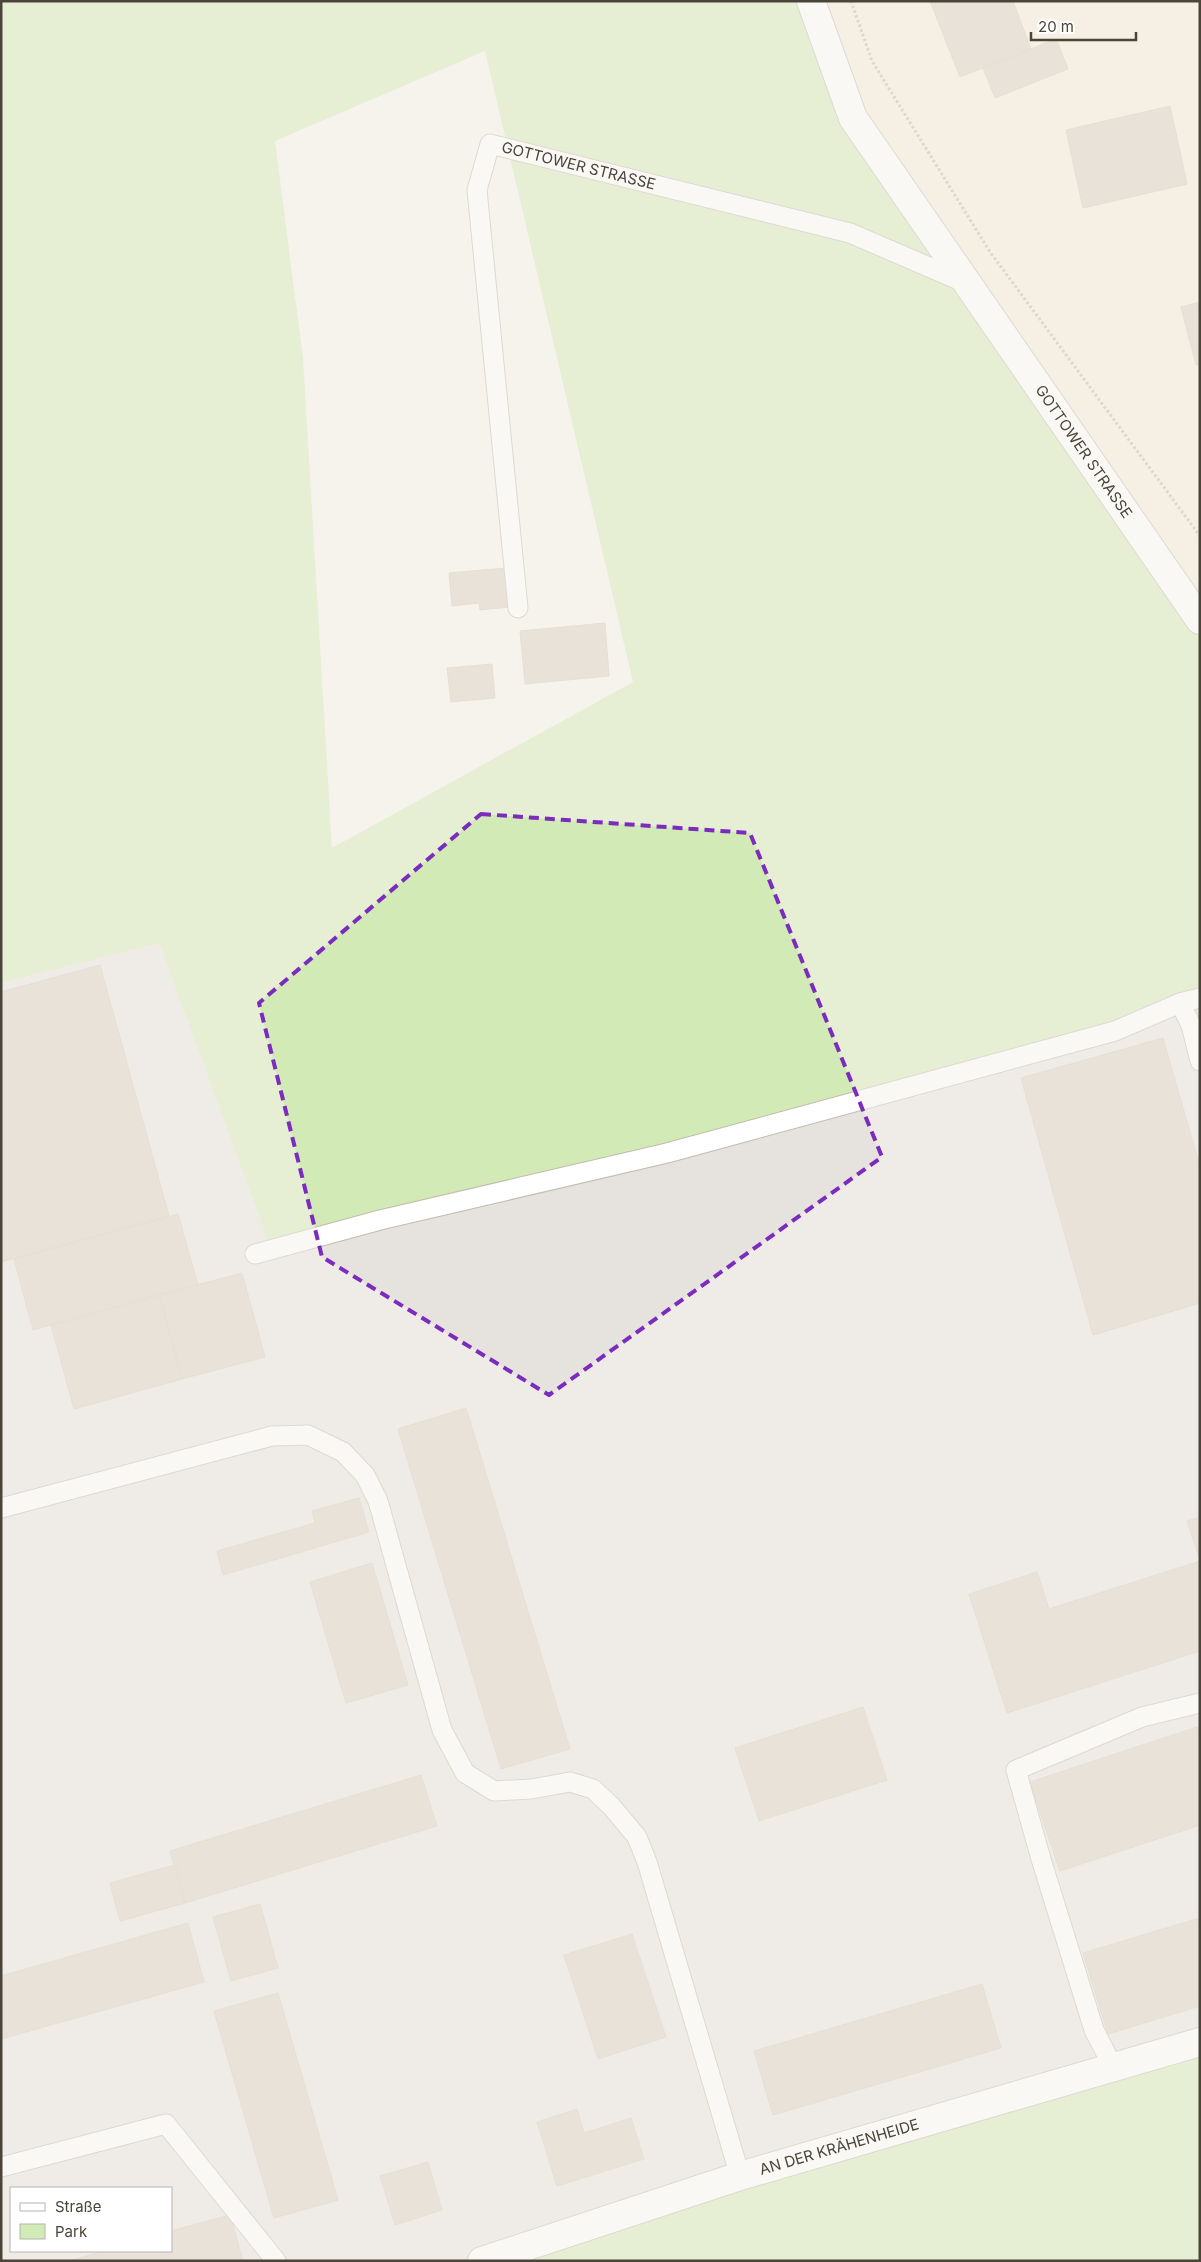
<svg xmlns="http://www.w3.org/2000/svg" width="1201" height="2262" font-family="Inter,sans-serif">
  <rect width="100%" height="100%" fill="#f6f3ec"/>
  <!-- commercial -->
  <path fill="#f7ead8" d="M811,1H1200V620L853,118Z"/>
  <!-- industrial -->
  <path fill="#e6e2dd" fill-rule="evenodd" d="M159,943L275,1260L560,1177L1200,1002V2042L482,2261H1V983ZM11,2188H171V2251H11Z"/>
  <!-- green -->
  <g fill="#d2eab5" fill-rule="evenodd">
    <path d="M1,1H811L853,118L1200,620V1002L560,1177L275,1260L159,943L1,983ZM485,51L633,682L332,848L303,358L275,141Z"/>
    <path d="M1200,2042V2261H481Z"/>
  </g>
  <!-- building -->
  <g fill="#d8cfc1" stroke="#d3c7b4">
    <path d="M930,1H1013L1031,49L960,77Z"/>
    <path d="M1056,39L1068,69L995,98L983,68Z"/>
    <path d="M1170,106L1187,184L1083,208L1066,130Z"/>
    <path d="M1200,302V364L1196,365L1181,307Z"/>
    <path d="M506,568L510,607L480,610L479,603L452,606L449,573Z"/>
    <path d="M605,623L609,676L525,684L520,631Z"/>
    <path d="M492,664L495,698L451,702L447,668Z"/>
    <path d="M100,965L169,1216L1,1262V992Z"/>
    <path d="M1163,1038L1200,1167V1303L1093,1335L1021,1078Z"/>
    <path d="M178,1214L198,1285L33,1330L14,1259Z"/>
    <path d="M242,1273L265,1357L182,1379L159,1295Z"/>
    <path d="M159,1295L182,1379L74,1409L51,1325Z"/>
    <path d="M466,1408L570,1749L501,1769L398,1429Z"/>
    <path d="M359,1498L369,1532L223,1575L217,1551L315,1523L312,1511Z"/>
    <path d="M1200,1517V1560L1187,1521Z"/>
    <path d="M1200,1561V1651L1007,1713L969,1594L1037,1572L1049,1609Z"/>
    <path d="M372,1563L408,1685L346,1703L310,1582Z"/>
    <path d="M863,1707L887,1780L759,1821L735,1748Z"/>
    <path d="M1200,1726V1825L1060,1871L1030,1782Z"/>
    <path d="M421,1775L437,1826L185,1903L170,1851Z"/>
    <path d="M175,1865L185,1903L120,1921L110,1883Z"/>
    <path d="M260,1904L278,1968L231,1981L213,1917Z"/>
    <path d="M1200,1918V2006L1108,2034L1083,1953Z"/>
    <path d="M188,1923L204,1982L1,2039V1976Z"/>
    <path d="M632,1934L666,2037L598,2059L564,1955Z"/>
    <path d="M982,1984L1001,2048L773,2115L754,2051Z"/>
    <path d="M278,1993L338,2200L274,2218L214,2011Z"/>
    <path d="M577,2109L584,2133L631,2118L644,2159L557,2186L537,2122Z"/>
    <path d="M428,2162L442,2210L395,2225L380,2176Z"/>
    <path d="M230,2215L243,2261H69L104,2251H171V2231Z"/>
  </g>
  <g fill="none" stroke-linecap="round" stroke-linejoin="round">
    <!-- service casing -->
    <g stroke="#c2bbae" stroke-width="21">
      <g id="service">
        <path id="s1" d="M518,608L477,190L490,144L850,233L966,283"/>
        <path d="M1180,1003L1191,1025L1200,1061"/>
        <path d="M255,1254L380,1220L667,1153L1115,1031L1180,1003L1200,998"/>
        <path d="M1,1508L272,1436L308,1435L343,1452L365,1475L378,1501L442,1730L465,1773L494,1791L531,1789L570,1782L593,1789L612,1807L637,1837L647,1862L740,2176"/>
        <path d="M1113,2067L1094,2030L1041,1859L1016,1770L1142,1717L1200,1703"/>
        <path d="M1,2167L166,2124L276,2261"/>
      </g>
    </g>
    <!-- minor casing -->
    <g stroke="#c2bbae" stroke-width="30">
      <g id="minor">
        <path id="s2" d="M482,2261L740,2176L1200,2042"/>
      </g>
    </g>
    <!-- tertiary casing -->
    <g stroke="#c2bbae" stroke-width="30">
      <g id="tertiary">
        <path id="s3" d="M811,1L853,118L1200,620"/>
      </g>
    </g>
    <!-- path -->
    <path stroke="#c4b79f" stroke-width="3" stroke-dasharray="2.5 2.5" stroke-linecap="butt" d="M851,1L872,61L990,252L1200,536"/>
    <!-- service -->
    <use href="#service" stroke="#fff" stroke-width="19"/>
    <!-- minor -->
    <use href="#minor" stroke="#fff" stroke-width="28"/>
    <!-- tertiary -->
    <use href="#tertiary" stroke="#fff" stroke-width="28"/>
  </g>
  <!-- marked area -->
  <path d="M0 0H1201V2262H0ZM481,814L750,833L882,1157L549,1395L322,1257L259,1003Z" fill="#f6f3ec" fill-opacity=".55" fill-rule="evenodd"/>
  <path fill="none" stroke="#7b2cbf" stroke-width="4" stroke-dasharray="10 6" stroke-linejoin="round" d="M481,814L750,833L882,1157L549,1395L322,1257L259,1003Z"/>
  <g text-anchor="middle" stroke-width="4" stroke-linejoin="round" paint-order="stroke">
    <!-- street labels -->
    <g font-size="15" fill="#4b4439" stroke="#fff">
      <text dy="5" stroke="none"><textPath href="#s1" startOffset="559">GOTTOWER STRASSE</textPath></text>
      <text dy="5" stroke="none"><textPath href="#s3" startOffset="530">GOTTOWER STRASSE</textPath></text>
      <text dy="5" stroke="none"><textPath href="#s2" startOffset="375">AN DER KRÄHENHEIDE</textPath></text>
    </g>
  </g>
  <!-- border -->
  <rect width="1201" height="2262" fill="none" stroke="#4b4439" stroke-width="5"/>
  <!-- legend -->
  <rect x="10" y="2187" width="162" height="65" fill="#ffffff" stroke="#b7b4b0"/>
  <rect x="20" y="2203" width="25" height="8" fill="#ffffff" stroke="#b7b4b0"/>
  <text x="55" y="2212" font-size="15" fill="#4b4439">Straße</text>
  <rect x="20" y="2224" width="25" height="15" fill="#d2eab5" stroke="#b7b4b0"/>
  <text x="55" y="2237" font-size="15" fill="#4b4439">Park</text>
  <!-- scale -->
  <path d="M1031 32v8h105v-8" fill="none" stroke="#4b4439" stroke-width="2.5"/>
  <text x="1038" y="32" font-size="15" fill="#4b4439" stroke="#ffffff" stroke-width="4" paint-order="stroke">20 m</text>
</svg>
